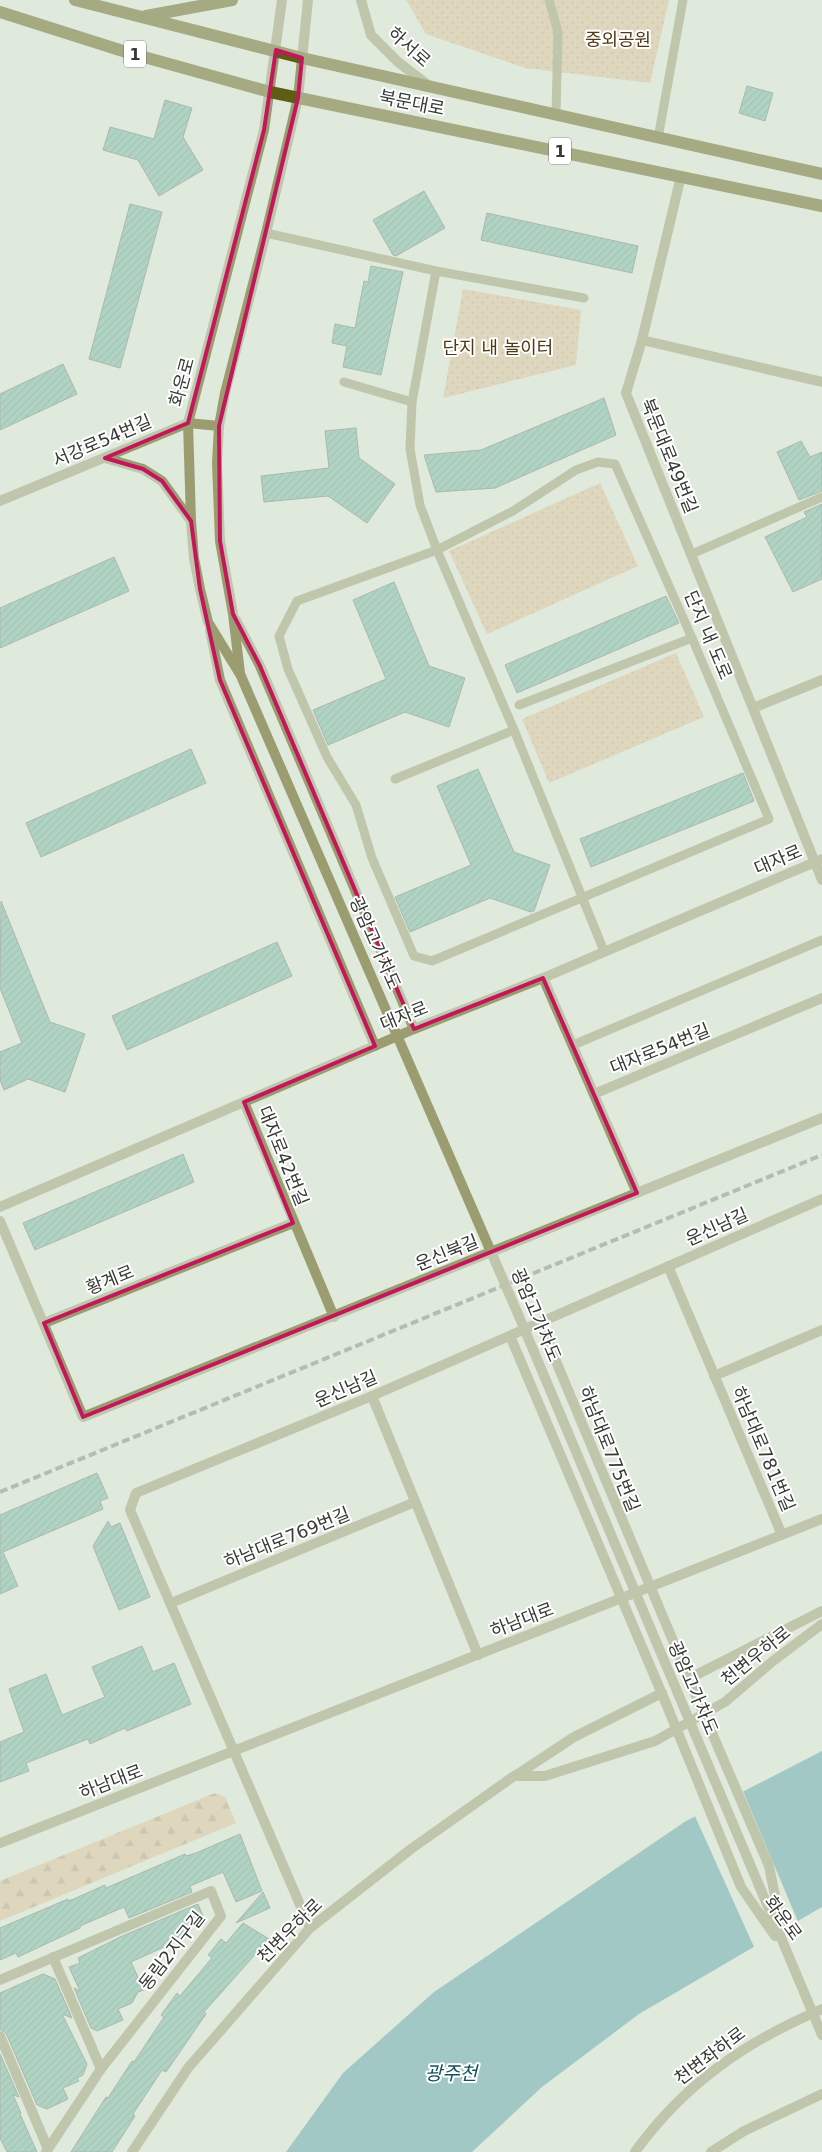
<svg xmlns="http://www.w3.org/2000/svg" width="822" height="2152" font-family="'DejaVu Sans','Noto Sans KR',sans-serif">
  <defs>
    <pattern id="forest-firs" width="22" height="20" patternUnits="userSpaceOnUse" patternTransform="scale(1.25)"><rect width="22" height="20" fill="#e0c197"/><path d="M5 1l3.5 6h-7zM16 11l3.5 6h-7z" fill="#b69e7c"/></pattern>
    <pattern id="park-dots" width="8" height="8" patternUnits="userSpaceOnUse" patternTransform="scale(1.25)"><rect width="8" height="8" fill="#e0c197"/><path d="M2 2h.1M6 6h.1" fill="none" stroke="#b69e7c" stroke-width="1.8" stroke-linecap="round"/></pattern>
    <pattern id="building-hatch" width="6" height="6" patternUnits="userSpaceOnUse" patternTransform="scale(1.25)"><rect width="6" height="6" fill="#78baa7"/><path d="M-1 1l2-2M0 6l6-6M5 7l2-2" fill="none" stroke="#639889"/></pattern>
  </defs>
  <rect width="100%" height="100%" fill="#dfeadd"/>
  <!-- forest -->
  <path fill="url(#forest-firs)" d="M215,1793L225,1797L236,1823L0,1921V1881Z"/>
  <!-- park -->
  <g fill="url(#park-dots)">
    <path d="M406,0H669L650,83L525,68L426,34Z"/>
    <path d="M463,289L581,310L576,365L443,398Z"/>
    <path d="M600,483L638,566L487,634L449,551Z"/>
    <path d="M676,653L704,717L549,783L522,719Z"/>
  </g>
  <!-- water -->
  <path fill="#5aa1ab" d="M822,1751V1907L639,2014L542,2087L472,2152H286L343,2073L434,1992L686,1821Z"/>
  <!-- pier -->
  <path fill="#dfeadd" d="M742,1789L799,1924L755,1949L694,1814Z"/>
  <!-- building -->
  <g fill="url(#building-hatch)" stroke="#6c7c77">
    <path d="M747,86L773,93L765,121L739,113Z"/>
    <path d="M165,100L192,108L183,137L203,170L159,196L138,160L103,150L110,127L154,139Z"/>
    <path d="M424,191L445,228L396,256L393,255L373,220Z"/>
    <path d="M130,204L162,212L120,368L89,359Z"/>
    <path d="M487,213L638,246L632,273L481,240Z"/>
    <path d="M371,266L403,272L381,375L343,367L347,346L332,343L335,324L355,328L364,281L368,282Z"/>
    <path d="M63,364L77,394L0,430V394Z"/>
    <path d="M604,398L616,435L495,488L436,492L424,455L481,450Z"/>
    <path d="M356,428L359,458L395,484L367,523L328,496L264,502L261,476L329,468L325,431Z"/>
    <path d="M801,441L810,457L822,452V491L799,500L777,452Z"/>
    <path d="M822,504V579L793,592L765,537L807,517L804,512Z"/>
    <path d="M114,557L129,591L0,648V608Z"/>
    <path d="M394,582L429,666L465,678L449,727L405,712L328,745L313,710L386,679L353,600Z"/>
    <path d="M666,596L679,623L517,693L505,665Z"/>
    <path d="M191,749L206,783L41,857L26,823Z"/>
    <path d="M478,769L514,852L550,865L534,911L531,912L490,898L410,932L395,897L471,865L437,786Z"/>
    <path d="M743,773L754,801L591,867L580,839Z"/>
    <path d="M1,901L50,1022L85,1034L65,1092L28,1079L4,1090L0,1080V1052L22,1043L0,988Z"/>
    <path d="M277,942L292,976L127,1050L112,1016Z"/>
    <path d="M183,1154L194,1182L35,1250L23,1223Z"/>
    <path d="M97,1473L108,1498L100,1501L103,1509L3,1552L18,1586L0,1594V1515Z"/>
    <path d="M108,1521L111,1527L120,1523L150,1597L119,1610L93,1546Z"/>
    <path d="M142,1646L153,1672L174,1663L191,1704L127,1731L125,1728L90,1744L88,1739L26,1763L29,1771L0,1782V1742L24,1732L9,1689L46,1674L62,1715L105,1697L92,1667Z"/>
    <path d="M240,1834L262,1891L236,1902L223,1872L190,1886L192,1892L129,1918L124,1907L80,1926V1928L18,1957L16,1953L0,1960V1928L68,1899L69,1901L105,1885L106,1888L185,1854L186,1856L196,1853Z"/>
    <path d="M263,1892L270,1908L236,1923Z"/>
    <path d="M198,1904L203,1916L198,1918L200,1921L190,1926L192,1930L184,1933L186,1937L131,1962L144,1990L138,1992L132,2003L118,2009L123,2020L97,2031L91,2028L74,1988L80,1991L69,1967L80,1963L78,1958L120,1937Z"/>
    <path d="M243,1923L269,1939L204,2012L206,2014L166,2072L162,2070L133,2114L135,2116L112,2152H71L106,2097L108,2098L132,2061L134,2062L164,2017L161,2015L177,1993L180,1996L206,1965L212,1958L208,1955L221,1939L226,1943Z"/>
    <path d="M43,1974L55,1979L72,2018L62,2014L87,2064L83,2075L77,2078L79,2081L63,2088L68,2099L47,2109L37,2105L6,2033L0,2029V1993Z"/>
    <path d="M0,2054L19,2097L13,2095L21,2113L20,2114L37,2152H7L0,2138Z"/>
  </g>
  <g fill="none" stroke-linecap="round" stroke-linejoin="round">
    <!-- service -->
    <g stroke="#9c9c71" stroke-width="9">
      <path d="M549,0L558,32L556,114"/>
      <path d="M658,138L683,0"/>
      <path d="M266,233L436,271L584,298"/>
      <path d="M436,271L412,402L410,449L420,505L437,550L514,730L604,951"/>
      <path d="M344,382L412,402"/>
      <path d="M598,462L615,464L692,638L769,819L432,961L414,956L372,858L356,805L327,757L288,669L279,636L297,601L437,550L513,511L576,470Z"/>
      <path d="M692,554L822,497"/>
      <path d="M519,705L692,638"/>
      <path d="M395,779L514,730"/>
      <path d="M573,1045L822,940"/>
    </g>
    <!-- minor -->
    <g stroke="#9c9c71" stroke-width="10">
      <path d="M681,176L642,340L626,393L822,880"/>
      <path d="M642,340L822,382"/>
      <path d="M0,501L188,423L219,426"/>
      <path d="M753,708L822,680"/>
      <path d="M543,978L637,1193"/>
      <path d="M594,1094L822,998"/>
      <path d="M244,1102L334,1317"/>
      <path d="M0,1207L414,1029L543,978L822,859"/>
      <path d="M0,1221L83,1417L822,1118"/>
      <path d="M668,1266L782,1535"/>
      <path d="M44,1323L293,1223"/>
      <path d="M540,1323L694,1691"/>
      <path d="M510,1336L665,1701"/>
      <path d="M714,1376L822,1330"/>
      <path d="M372,1396L478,1655"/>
      <path d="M171,1603L415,1502"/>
      <path d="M688,1679L822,1611"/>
      <path d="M515,1776L574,1737L662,1693"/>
      <path d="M310,1928L130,1510L136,1493L372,1396L822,1199"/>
      <path d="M53,1957L101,2069"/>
      <path d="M0,1980L211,1891L221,1916L101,2069L46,2152"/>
      <path d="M0,2036L48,2149"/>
      <path d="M132,2152L188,2068L310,1928L411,1849L514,1776H545L655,1741L725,1702L773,1661L822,1624"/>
      <path d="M635,2152C684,2084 745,2042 822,2009"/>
      <path d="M711,2152L744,2131L822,2094"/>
    </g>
    <!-- tertiary -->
    <g stroke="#9c9c71" stroke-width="10">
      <path d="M361,0L371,35L398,62L428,85"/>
      <path d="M105,458L143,469L162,481L191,521"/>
      <path d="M236,620L260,666L414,1029"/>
      <path d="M210,630L220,680L375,1046"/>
      <path d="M240,673L233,614L220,541L217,463L219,426L225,393L266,233L298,98L308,0"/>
      <path d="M247,690L241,676L208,622L200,589L194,558L191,521L188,423L264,130L282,0"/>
      <path d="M0,1843L822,1519"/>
    </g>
    <!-- primary -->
    <g stroke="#5f5d14" stroke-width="12">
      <path d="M75,0L302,58L822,174"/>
      <path d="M0,12L126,52L270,92L822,206"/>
      <path d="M146,16L232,0"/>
    </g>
    <!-- rail -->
    <path stroke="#80887f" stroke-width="4" stroke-dasharray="8 4" stroke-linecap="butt" d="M0,1492L822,1155"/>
    <!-- tertiary-bridge -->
    <g stroke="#9c9c71" stroke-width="10">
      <path d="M247,690L518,1314L822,2035"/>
      <path d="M694,1691L769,1866L782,1930"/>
      <path d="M665,1701L741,1887L775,1936"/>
    </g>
  </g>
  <!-- marked area -->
  <path d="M0 0H822V2152H0ZM276,50L302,58L298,98L219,426L220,541L233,614L260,666L414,1029L543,978L637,1193L83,1417L44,1323L293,1223L244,1102L375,1046L220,680L200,589L191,521L162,481L143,469L105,458L188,423L264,130Z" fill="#dfeadd" fill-opacity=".55" fill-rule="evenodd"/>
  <path fill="none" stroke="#c2185b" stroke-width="4" stroke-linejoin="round" d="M276,50L302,58L298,98L219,426L220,541L233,614L260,666L414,1029L543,978L637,1193L83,1417L44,1323L293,1223L244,1102L375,1046L220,680L200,589L191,521L162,481L143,469L105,458L188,423L264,130Z"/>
  <g text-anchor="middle" stroke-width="4" stroke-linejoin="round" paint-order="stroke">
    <!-- shield labels -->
    <g fill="#fff" stroke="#727672" stroke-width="1">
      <rect x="124" y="40.5" width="22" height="27" rx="4"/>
      <rect x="549" y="137.5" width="22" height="27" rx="4"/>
    </g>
    <g font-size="16" font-weight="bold" fill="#363b35">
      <text x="135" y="60">1</text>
      <text x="560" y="157">1</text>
    </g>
    <!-- park labels -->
    <g font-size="18" fill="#513914" stroke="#fff">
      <text x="618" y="46">중외공원</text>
      <text x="498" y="354">단지 내 놀이터</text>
    </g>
    <!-- street labels -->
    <g font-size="18" fill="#363b35" stroke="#fff">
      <text transform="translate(409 47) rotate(42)" y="6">하서로</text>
      <text transform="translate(412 103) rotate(11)" y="6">북문대로</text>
      <text transform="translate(182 382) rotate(-75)" y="6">화운로</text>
      <text transform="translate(102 441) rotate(-23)" y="6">서강로54번길</text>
      <text transform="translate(669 456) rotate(68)" y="6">북문대로49번길</text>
      <text transform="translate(708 635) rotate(67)" y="6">단지 내 도로</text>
      <text transform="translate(778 860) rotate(-23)" y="6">대자로</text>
      <text transform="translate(375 943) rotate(66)" y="6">광암고가차도</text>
      <text transform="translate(404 1016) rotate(-22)" y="6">대자로</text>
      <text transform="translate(660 1049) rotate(-22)" y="6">대자로54번길</text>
      <text transform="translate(283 1156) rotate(68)" y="6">대자로42번길</text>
      <text transform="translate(717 1227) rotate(-24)" y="6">운신남길</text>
      <text transform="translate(447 1253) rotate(-22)" y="6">운신북길</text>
      <text transform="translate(110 1280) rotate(-22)" y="6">황계로</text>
      <text transform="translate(536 1315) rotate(67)" y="6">광암고가차도</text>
      <text transform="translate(346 1389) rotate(-23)" y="6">운신남길</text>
      <text transform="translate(609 1449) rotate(68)" y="6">하남대로775번길</text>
      <text transform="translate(763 1449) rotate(67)" y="6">하남대로781번길</text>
      <text transform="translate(287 1538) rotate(-22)" y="6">하남대로769번길</text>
      <text transform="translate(522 1620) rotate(-21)" y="6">하남대로</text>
      <text transform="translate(756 1656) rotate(-39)" y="6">천변우하로</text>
      <text transform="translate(693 1688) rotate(67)" y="6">광암고가차도</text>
      <text transform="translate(111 1782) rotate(-21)" y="6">하남대로</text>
      <text transform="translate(783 1918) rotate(54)" y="6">화운로</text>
      <text transform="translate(290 1931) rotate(-45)" y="6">천변우하로</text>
      <text transform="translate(172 1951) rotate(-52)" y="6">동림2지구길</text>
      <text transform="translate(710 2056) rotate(-37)" y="6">천변좌하로</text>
    </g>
    <!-- water labels -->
    <g font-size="19" font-style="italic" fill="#115159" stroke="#fff">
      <text x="451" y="2080">광주천</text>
    </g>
  </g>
</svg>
